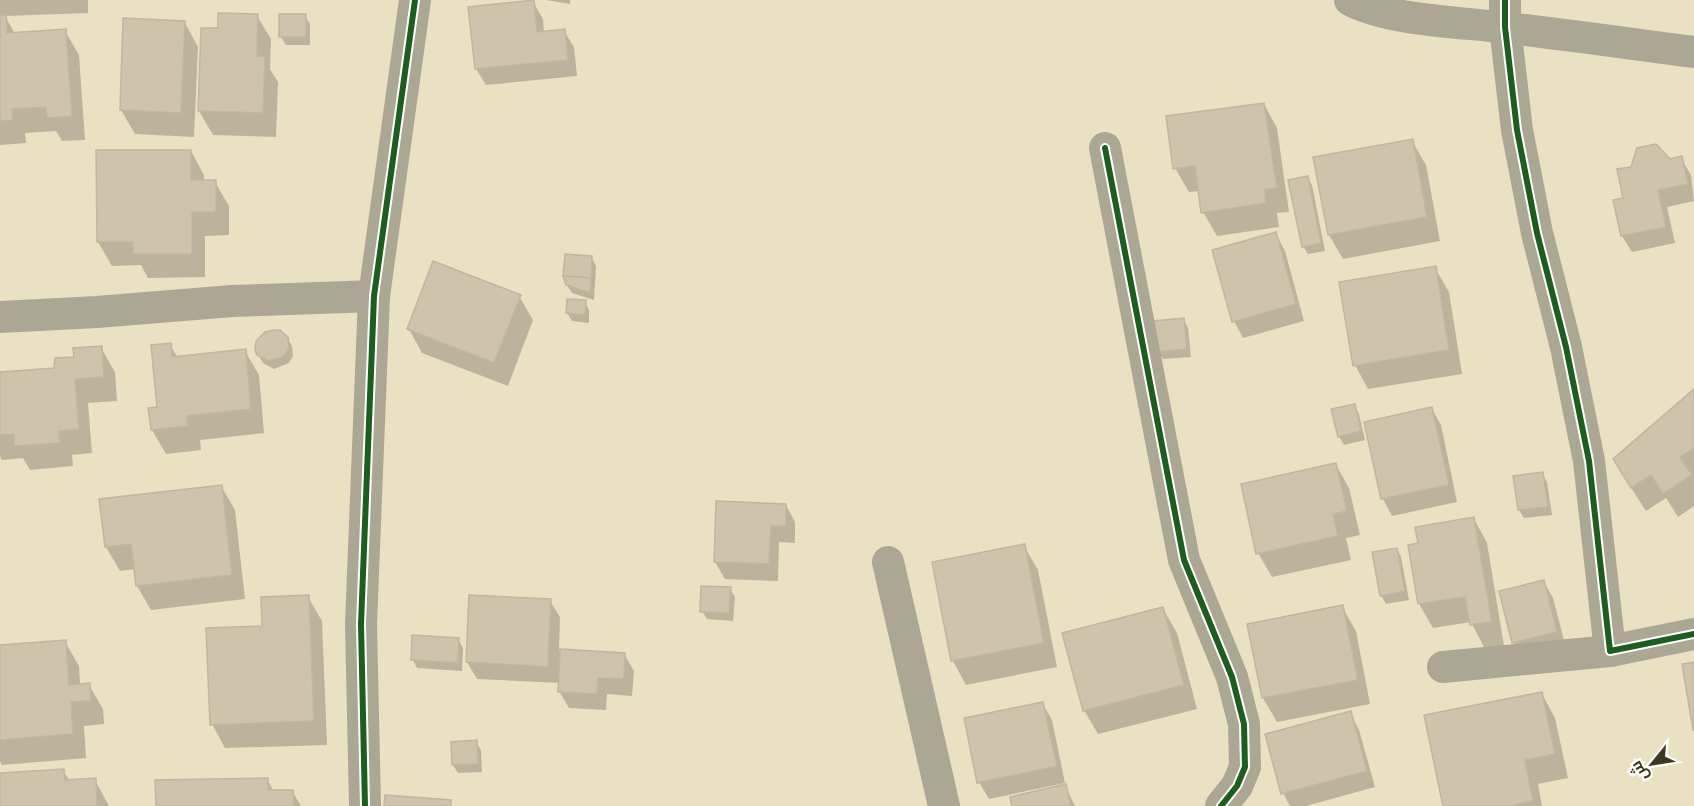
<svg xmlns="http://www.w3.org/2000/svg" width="1694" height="806" font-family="Cabin,Cairo,sans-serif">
  <rect width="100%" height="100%" fill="#eae1c3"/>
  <!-- shadow -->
  <g fill="#0003">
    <path d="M0,0H88V13L5,16L15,34L65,31L79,55L85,140L62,141L56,131L25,133L26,143L0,145Z"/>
    <path d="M546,0H570V4Z"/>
    <path d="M533,2L543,19L544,33L564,31L574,47L577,76L486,85L476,69Z"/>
    <path d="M257,16L271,39L270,69L278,82L276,137L213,135L199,111L219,30Z"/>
    <path d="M305,16L310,24V45H286L281,37Z"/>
    <path d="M185,23L198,47L194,137L135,134L121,110Z"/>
    <path d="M1264,104L1277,128L1289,212L1277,213L1279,227L1217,236L1203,212L1200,191L1189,192L1175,168Z"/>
    <path d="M1412,141L1426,165L1440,241L1343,259L1329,235Z"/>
    <path d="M191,151L204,175V182H215L229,206V235L205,236V277L148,278L141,265L112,266L98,242Z"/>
    <path d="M1681,158L1691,175L1694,201L1667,207L1675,243L1632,252L1622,236L1625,199L1632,168Z"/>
    <path d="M1307,177L1312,185L1325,251L1308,254L1303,246Z"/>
    <path d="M1276,234L1285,251L1304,321L1243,338L1234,321Z"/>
    <path d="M591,257L596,266L594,300L572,293L567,285Z"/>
    <path d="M1435,268L1449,292L1462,374L1368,389L1355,365Z"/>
    <path d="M519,296L533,320L508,386L422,353L409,329Z"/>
    <path d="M585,302L589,310V323L572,321L567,313Z"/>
    <path d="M1184,320L1188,328L1191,357L1163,359L1158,351Z"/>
    <path d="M287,338L292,346L293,356L289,363L274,369L263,363L258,354Z"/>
    <path d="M170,345L178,358L245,351L259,375L264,433L200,440L201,450L166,454L152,430L159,408Z"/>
    <path d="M101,348L115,372L117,401L88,403L92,453L72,455L73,466L30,470L23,458L2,460L0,456V374L56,370Z"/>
    <path d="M1694,391V506L1678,517L1666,498L1646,511L1628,483Z"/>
    <path d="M1354,405L1359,414L1365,440L1344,445L1339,436Z"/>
    <path d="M1432,409L1441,425L1457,502L1392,516L1383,499L1366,423Z"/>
    <path d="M1336,465L1349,488L1360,535L1346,538L1351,560L1272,577L1258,553Z"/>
    <path d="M1542,474L1547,482L1552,515L1524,518L1519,510Z"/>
    <path d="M221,486L235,510L245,599L151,610L137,586L135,569L120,571L106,547Z"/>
    <path d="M786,505L795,522V543L779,542L778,581L725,579L715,562Z"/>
    <path d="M1474,519L1487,543L1504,646L1485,649L1471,622L1433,628L1419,604L1410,546L1419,545Z"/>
    <path d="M1024,546L1038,570L1057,667L966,685L953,661L933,564Z"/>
    <path d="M1397,549L1401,557L1409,600L1386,604L1381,595Z"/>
    <path d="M1544,582L1553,598L1566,648L1524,659L1514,642Z"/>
    <path d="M730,589L735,597L733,621L707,619L702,611Z"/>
    <path d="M308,597L322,621L327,745L225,748L212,724L264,628Z"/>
    <path d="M550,601L560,617L559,651L624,654L634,671L632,696L607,694L606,710L569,708L559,691L560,683L477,679L467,662Z"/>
    <path d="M1342,607L1356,631L1370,704L1277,722L1263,698L1249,625Z"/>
    <path d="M1163,609L1177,633L1197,709L1098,734L1084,710Z"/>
    <path d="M458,639L463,648L462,671L417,668L413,660Z"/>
    <path d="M65,642L79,666L80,685H89L103,709L104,724L84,726L86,758L2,765L0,761V647Z"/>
    <path d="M1542,694L1555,718L1568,778L1538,784L1542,806H1444Z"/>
    <path d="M1042,703L1052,720L1065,783L989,799L979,782Z"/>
    <path d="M1350,713L1359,730L1375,787L1306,806H1290L1283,793Z"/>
    <path d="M476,742L481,750L482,772L458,773L453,765Z"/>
    <path d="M63,771L70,781L95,780L109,806H2Z"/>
    <path d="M267,779L274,792L292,791L301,806H157Z"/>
    <path d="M1065,786L1075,806H1014Z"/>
  </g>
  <!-- building -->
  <g fill="#cec3ab" stroke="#c1b6a0" stroke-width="1.5">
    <path d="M534,0L537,32L565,29L568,60L475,69L468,7Z"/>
    <path d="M218,13L258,14L257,56L265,57L263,113L198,111L201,28H218Z"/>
    <rect x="279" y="14" width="27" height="23"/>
    <path d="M0,15H6L7,33L66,29L72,116L47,118L46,107L12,109L13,120L0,121Z"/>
    <path d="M123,18L185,21L181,113L120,110Z"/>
    <path d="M1264,103L1277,188L1265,190L1266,203L1201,213L1195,166L1173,169L1166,116Z"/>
    <path d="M1413,139L1427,217L1328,235L1313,157Z"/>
    <path d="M1656,144L1670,159L1682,156L1688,184L1658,190L1666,227L1621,236L1613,200L1623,198L1617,169L1631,167L1637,148Z"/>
    <path d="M96,150H191V180H216V212H192V254H133V242H97Z"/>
    <path d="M1308,176L1321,243L1302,247L1288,180Z"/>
    <path d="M1276,232L1296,304L1232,322L1212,250Z"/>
    <path d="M565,254L592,256L591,278L563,276Z"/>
    <path d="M433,261L521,295L494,363L407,329Z"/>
    <path d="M1436,266L1449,350L1353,366L1339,282Z"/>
    <path d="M563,276L591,278L590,293L566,285Z"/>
    <path d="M567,299L586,300L585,315L566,313Z"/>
    <path d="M1184,318L1187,349L1157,352L1153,321Z"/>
    <path d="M274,330H280L288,337L289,347L285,355L280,358L268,361L257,355L255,350L256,341L265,332Z"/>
    <path d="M171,343L172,357L246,349L251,409L187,416L188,426L151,430L148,408L157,407L151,345Z"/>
    <path d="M102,346L104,377L75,379L79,429L59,431L60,443L14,446V434L0,435V372L54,368L55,358L74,357L73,348Z"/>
    <path d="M1694,389V448L1680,457L1692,475L1663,494L1651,475L1631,488L1613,459Z"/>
    <path d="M1355,404L1361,431L1338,437L1331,409Z"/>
    <path d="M1432,407L1449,485L1381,499L1364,422Z"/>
    <path d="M1336,463L1347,511L1333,514L1338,536L1256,554L1241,484Z"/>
    <path d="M1543,472L1548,507L1518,510L1513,476Z"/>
    <path d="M222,485L232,575L136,586L131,544L105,547L99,499Z"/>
    <path d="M716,501L786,504V526H771L769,564L714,562Z"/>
    <path d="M1474,517L1492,622L1470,625L1465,597L1418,604L1408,545L1418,543L1415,527Z"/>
    <path d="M1025,544L1044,643L951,661L932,562Z"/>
    <path d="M1397,548L1405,591L1380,596L1372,552Z"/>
    <path d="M1544,580L1557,632L1512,643L1499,591Z"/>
    <path d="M701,586L731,587L729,613L700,612Z"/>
    <path d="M309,595L314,721L210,725L206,628L262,626L261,597Z"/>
    <path d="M469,595L551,599L548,667L466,662Z"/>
    <path d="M1343,605L1358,680L1262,698L1247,624Z"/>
    <path d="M1163,607L1184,685L1083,711L1062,633Z"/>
    <path d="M412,635L459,638L458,663L411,660Z"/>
    <path d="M66,640L69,685L90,683L91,701L71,702L73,734L0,740V645Z"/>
    <path d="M560,649L625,653L624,679L598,678L597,694L558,692Z"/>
    <path d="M1694,662V730H1693L1682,664Z"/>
    <path d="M1542,692L1555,754L1525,760L1533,801L1510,806H1443L1424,715Z"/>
    <path d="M1043,702L1057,766L977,783L964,718Z"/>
    <path d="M1351,711L1367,771L1281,794L1265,734Z"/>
    <path d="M477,740L478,764L452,765L451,742Z"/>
    <path d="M64,769L65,780L96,778L97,806H0V773Z"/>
    <path d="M268,778V790H293L294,806H156L155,780Z"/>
    <path d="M1066,784L1071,806H1012L1010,797Z"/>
    <path d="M385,795L451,800V806H384Z"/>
  </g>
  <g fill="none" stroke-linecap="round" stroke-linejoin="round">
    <!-- street -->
    <g stroke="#aca795" stroke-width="32">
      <path d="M1350,0C1390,21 1462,22 1508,28C1570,35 1632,44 1694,52"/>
      <path d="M1505,0V27L1517,130L1537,233L1566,347L1589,461L1610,651L1694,634"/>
      <path d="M1105,148L1184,560L1232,677L1244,724L1245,767L1237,786L1221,806"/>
      <path d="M0,317L97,312L232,301L374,296"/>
      <path d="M888,562L944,806"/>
      <path d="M1443,667L1610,651"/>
      <path d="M365,806L361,624L374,296L415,0"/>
    </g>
    <!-- cycleway casing -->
    <g stroke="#fff" stroke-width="10">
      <g id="cycleway">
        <path d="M1505,0V27L1517,130L1537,233L1566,347L1589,461L1610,651L1694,634"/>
        <path d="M1105,148L1184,560L1232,677L1244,724L1245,767L1237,786L1221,806"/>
        <path d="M365,806L361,624L374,296L415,0"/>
      </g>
    </g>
    <!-- cycleway -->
    <use href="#cycleway" stroke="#1b5e20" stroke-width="6"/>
  </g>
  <!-- north arrow -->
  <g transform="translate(1652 764) rotate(240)" stroke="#ffffff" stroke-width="4.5" paint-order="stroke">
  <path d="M0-4.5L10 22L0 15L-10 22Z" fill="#3e3822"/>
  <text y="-9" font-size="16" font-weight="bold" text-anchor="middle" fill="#3e3822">ش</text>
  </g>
</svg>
